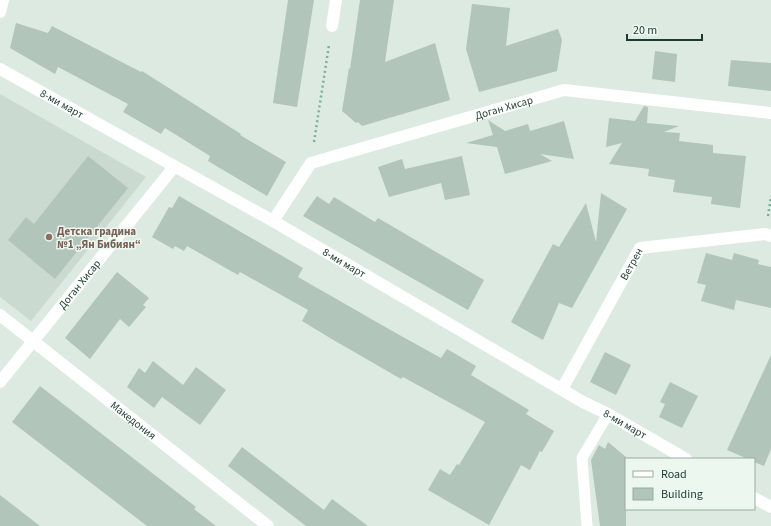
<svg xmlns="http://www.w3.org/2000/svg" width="771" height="526" font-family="'Source Sans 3',sans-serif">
  <rect width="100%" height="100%" fill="#dceae2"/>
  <!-- built -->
  <path fill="#cadad0" d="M0,94L146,177L31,321L0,297Z"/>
  <!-- building -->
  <g fill="#b1c5ba">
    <path d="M288,0H314L297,107L273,103Z"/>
    <path d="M360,0H394L385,62L435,43L450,100L362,126L358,122L356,123L342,111L349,68L350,69Z"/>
    <path d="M472,4L510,8L506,46L558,29L562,40L557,71L479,92L466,49Z"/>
    <path d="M16,23L48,33L52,26L141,72L142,71L241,134L240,135L286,162L267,196L208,161L210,156L165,128L161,134L123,112L128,104L58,67L55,74L10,48Z"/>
    <path d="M655,51L677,54L675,82L652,79Z"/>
    <path d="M731,60L771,63V91L728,86Z"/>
    <path d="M644,106L648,107L647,123L679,126L664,132L680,133L679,141L713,145V153L746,156L740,208L711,204L712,197L673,192L675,180L648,176L649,169L609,164L622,143L606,147L609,118L635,121Z"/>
    <path d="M488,120L505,131L528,124L530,131L564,121L574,159L540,154L552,161L505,174L497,147L466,143L493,135Z"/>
    <path d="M88,156L128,188L55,279L8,240L26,217L34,224Z"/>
    <path d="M462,156L470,195L445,200L441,183L389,197L378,167L402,159L405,169Z"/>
    <path d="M601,193L627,209L572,308L559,303L543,340L511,322L553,244L559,247L586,203L596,242Z"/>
    <path d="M179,196L303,268L298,277L394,332L441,358L447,349L476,366L471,375L529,410L526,414L554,431L542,452L540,451L530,470L521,465L489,525L428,490L440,469L450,475L457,464L459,465L485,422L403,377L401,379L330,338L302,321L308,310L240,272L238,275L187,246L184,251L175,246L173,249L152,237L169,207L172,208Z"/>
    <path d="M317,196L329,204L334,197L375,222L378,218L484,280L468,310L303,216Z"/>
    <path d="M706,253L732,260L734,253L759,260L758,264L771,267V308L736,300L734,310L701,301L706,285L697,283Z"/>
    <path d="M117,272L149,298L143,305L146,307L129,327L120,319L90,359L65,338Z"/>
    <path d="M605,352L631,365L616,395L590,382Z"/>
    <path d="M771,355V449L764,466L754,462V459H748L727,450Z"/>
    <path d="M153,361L183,385L196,367L226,390L200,425L162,397L154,408L127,387L139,368L145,373Z"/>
    <path d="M670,382L698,396L682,428L659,417L665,404L660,402Z"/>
    <path d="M40,386L196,507L194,509L216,526H147L12,422Z"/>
    <path d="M608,442L626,457V526H600L591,460L599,445L605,449Z"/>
    <path d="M242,447L324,510L332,499L368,526H306L228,466Z"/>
    <path d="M0,495L40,526H0Z"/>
  </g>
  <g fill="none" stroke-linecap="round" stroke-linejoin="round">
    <!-- path -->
    <g stroke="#78b198" stroke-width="2.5" stroke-dasharray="2 3" stroke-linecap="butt">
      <path d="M314,142L329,45"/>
      <path d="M768,216L771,196"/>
    </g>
    <!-- lane -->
    <path stroke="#fff" stroke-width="11" d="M587,526L582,458L608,414"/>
    <!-- street -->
    <g stroke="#fff" stroke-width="12">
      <path d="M0,12L3,0"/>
      <path d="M332,26L336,0"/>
      <path id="s1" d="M0,69L273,221L583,402L608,414L686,459"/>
      <path id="s2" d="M273,221L311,163L564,90L771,113"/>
      <path id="s3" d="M0,315L268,526"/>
      <path id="s4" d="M0,382L174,167"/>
      <path id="s5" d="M562,389L640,248L765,234L771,236"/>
      <path d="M754,498L771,507"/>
    </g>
  </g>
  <!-- markers -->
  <circle fill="#8d6e63" stroke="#ecf7f0" stroke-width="1.5" cx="49" cy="237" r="4"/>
  <g text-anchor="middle" stroke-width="3" stroke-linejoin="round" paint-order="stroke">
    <!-- street labels -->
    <g font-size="11" fill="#1c3a2e" stroke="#ecf7f0">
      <text dy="4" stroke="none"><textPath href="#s1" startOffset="71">8-ми март</textPath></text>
      <text dy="4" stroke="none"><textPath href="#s2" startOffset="270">Доган Хисар</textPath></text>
      <text dy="4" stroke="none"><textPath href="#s1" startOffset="395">8-ми март</textPath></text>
      <text dy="4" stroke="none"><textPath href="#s5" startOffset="143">Ветрен</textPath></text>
      <text dy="4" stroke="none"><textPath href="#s4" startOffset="126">Доган Хисар</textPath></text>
      <text dy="4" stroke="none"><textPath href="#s3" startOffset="170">Македония</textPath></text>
      <text dy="4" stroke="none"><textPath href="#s1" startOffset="719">8-ми март</textPath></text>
    </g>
    <!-- education labels -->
    <g font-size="11" font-weight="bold" fill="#785e54" stroke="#ecf7f0" text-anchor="start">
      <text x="57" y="235">Детска градина<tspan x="57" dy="13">№1 „Ян Бибиян“</tspan></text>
    </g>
  </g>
  <!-- legend -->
  <rect x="625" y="458" width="130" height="52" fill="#ecf7f0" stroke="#99aba2"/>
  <rect x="633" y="471" width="20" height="6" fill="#ffffff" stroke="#99aba2"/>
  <text x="661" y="478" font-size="12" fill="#1c3a2e">Road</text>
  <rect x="633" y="488" width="20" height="12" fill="#b1c5ba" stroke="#99aba2"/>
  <text x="661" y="498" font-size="12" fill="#1c3a2e">Building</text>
  <!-- scale -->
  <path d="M627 34v6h75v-6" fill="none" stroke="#1c3a2e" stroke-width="2"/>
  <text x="633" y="34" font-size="12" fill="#1c3a2e" stroke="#ecf7f0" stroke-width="3" paint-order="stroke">20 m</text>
</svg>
